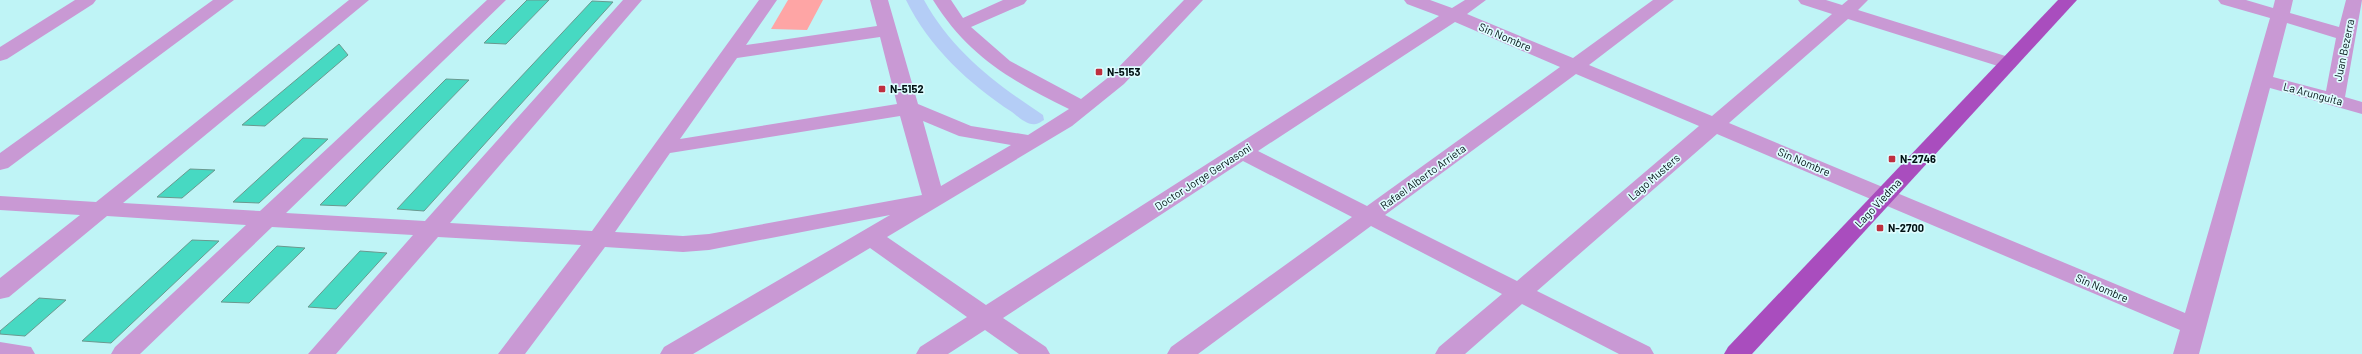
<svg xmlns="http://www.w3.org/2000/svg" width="2362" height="354" font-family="Barlow,sans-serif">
  <rect width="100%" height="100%" fill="#bff4f6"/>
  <!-- green -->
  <path fill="#fea5a5" d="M788,0H823L807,30L771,29Z"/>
  <!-- water -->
  <path fill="#b4cdf6" d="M906,0H924C952,51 996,84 1043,115L1044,120C1042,121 1038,124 1036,124C1028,126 1018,117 1012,112C969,84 929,47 906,0Z"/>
  <!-- building -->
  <g fill="#47d9c2" stroke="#6a998f">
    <path d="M527,0H549L506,44L484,43Z"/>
    <path d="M592,1L613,2L424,211L397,209Z"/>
    <path d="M339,44L348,55L265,126L242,125Z"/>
    <path d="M446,79L469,80L346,206L320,205Z"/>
    <path d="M303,138L328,139L259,203L233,202Z"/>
    <path d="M190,169L215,170L182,198L157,197Z"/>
    <path d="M192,240L219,241L111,343L82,341Z"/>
    <path d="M277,246L305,248L249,303L221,302Z"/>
    <path d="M360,251L387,253L336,309L308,307Z"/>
    <path d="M39,298L66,300L25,336L0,334V331Z"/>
  </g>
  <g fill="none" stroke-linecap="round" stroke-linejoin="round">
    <!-- minor -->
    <g fill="#c999d4" fill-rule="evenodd">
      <path d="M75,0H96L93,4L7,59L0,61V47Z"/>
      <path d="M213,0H234L8,168L0,170V153Z"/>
      <path d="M349,0H369L123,203L260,211L487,0H506L286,213L425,221L623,0H642L450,223L592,231L759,0H777L746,45L877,26L870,0H888L918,104L971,126L1028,135L1069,109C1010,80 968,56 933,0H951L963,18L1003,0H1027L1024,4L971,27L1010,61L1081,99L1110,76L1184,0H1203L1124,84L1072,126L887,237L986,305L1439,16L1407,4L1404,0H1430L1452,8L1465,0H1486L1467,14L1573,58L1653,0H1674L1589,65L1712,116L1832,14L1801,4L1798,0H1826L1842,5L1848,0H1868L1858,10L2015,59L2018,63L2015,67L2008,69L2001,67L1848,19L1729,123L2185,313L2270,18L2221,4L2218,0H2246L2273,8L2275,0H2293L2290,13L2339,27L2346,0H2362L2345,97L2362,102V114L2270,88L2199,354H2173L2180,330L1717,134L1537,291L1650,347L1654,354H1619L1522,304L1465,354H1435L1439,347L1502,294L1371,226L1198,354H1167L1171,347L1352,217L1243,161L1003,318L1046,347L1050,354H1019L985,330L948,354H916L920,347L967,317L870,248L693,354H660L664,347L890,215L709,250L683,252L605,247L525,354H498L581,245L438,237L336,354H308L413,235L272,227L140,354H111L115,347L246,225L107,216L9,297L0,299V278L80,215L0,210V196L96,202ZM1455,22L1560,67L1367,206L1258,151ZM2287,23L2336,38L2326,91L2273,77ZM880,37L897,104L680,139L737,58ZM1576,74L1699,126L1517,281L1385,215ZM900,116L922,195L709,234L683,236L615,232L670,153ZM923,121L959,136L1011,145L941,186Z"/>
      <path d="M0,342L31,347L35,354H0Z"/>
    </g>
    <!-- major -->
    <path fill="#a94dbe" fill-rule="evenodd" d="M2058,0H2077L1752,354H1724L1728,347Z"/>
  </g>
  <!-- markers -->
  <g fill="#bf2f3f" stroke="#defcfe" stroke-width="1.5">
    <rect x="1095" y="68" width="8" height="8" rx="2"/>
    <rect x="878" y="85" width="8" height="8" rx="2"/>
    <rect x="1888" y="155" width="8" height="8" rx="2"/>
    <rect x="1876" y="224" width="8" height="8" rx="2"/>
  </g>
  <g text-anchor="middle" stroke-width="3.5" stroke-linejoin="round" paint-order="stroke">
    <!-- street labels -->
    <g font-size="11" fill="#011113" stroke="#defcfe">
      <text transform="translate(1505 37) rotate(23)" y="4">Sin Nombre</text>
      <text transform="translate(2344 50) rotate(-78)" y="4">Juan Bezerra</text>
      <text transform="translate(2313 94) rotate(15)" y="4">La Arunguita</text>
      <text transform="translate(1804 162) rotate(23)" y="4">Sin Nombre</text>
      <text transform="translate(1203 177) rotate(-33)" y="4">Doctor Jorge Gervasoni</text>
      <text transform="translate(1423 177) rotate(-36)" y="4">Rafael Alberto Arrieta</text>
      <text transform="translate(1654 177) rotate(-41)" y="4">Lago Musters</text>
      <text transform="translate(1878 203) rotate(-47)" y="4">Lago Viedma</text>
      <text transform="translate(2102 288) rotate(23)" y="4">Sin Nombre</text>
    </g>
    <!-- poi labels -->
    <g font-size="11" font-weight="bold" fill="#011113" stroke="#defcfe" text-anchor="start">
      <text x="1107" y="76">N-5153</text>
      <text x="890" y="93">N-5152</text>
      <text x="1900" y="163">N-2746</text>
      <text x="1888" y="232">N-2700</text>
    </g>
  </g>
</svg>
